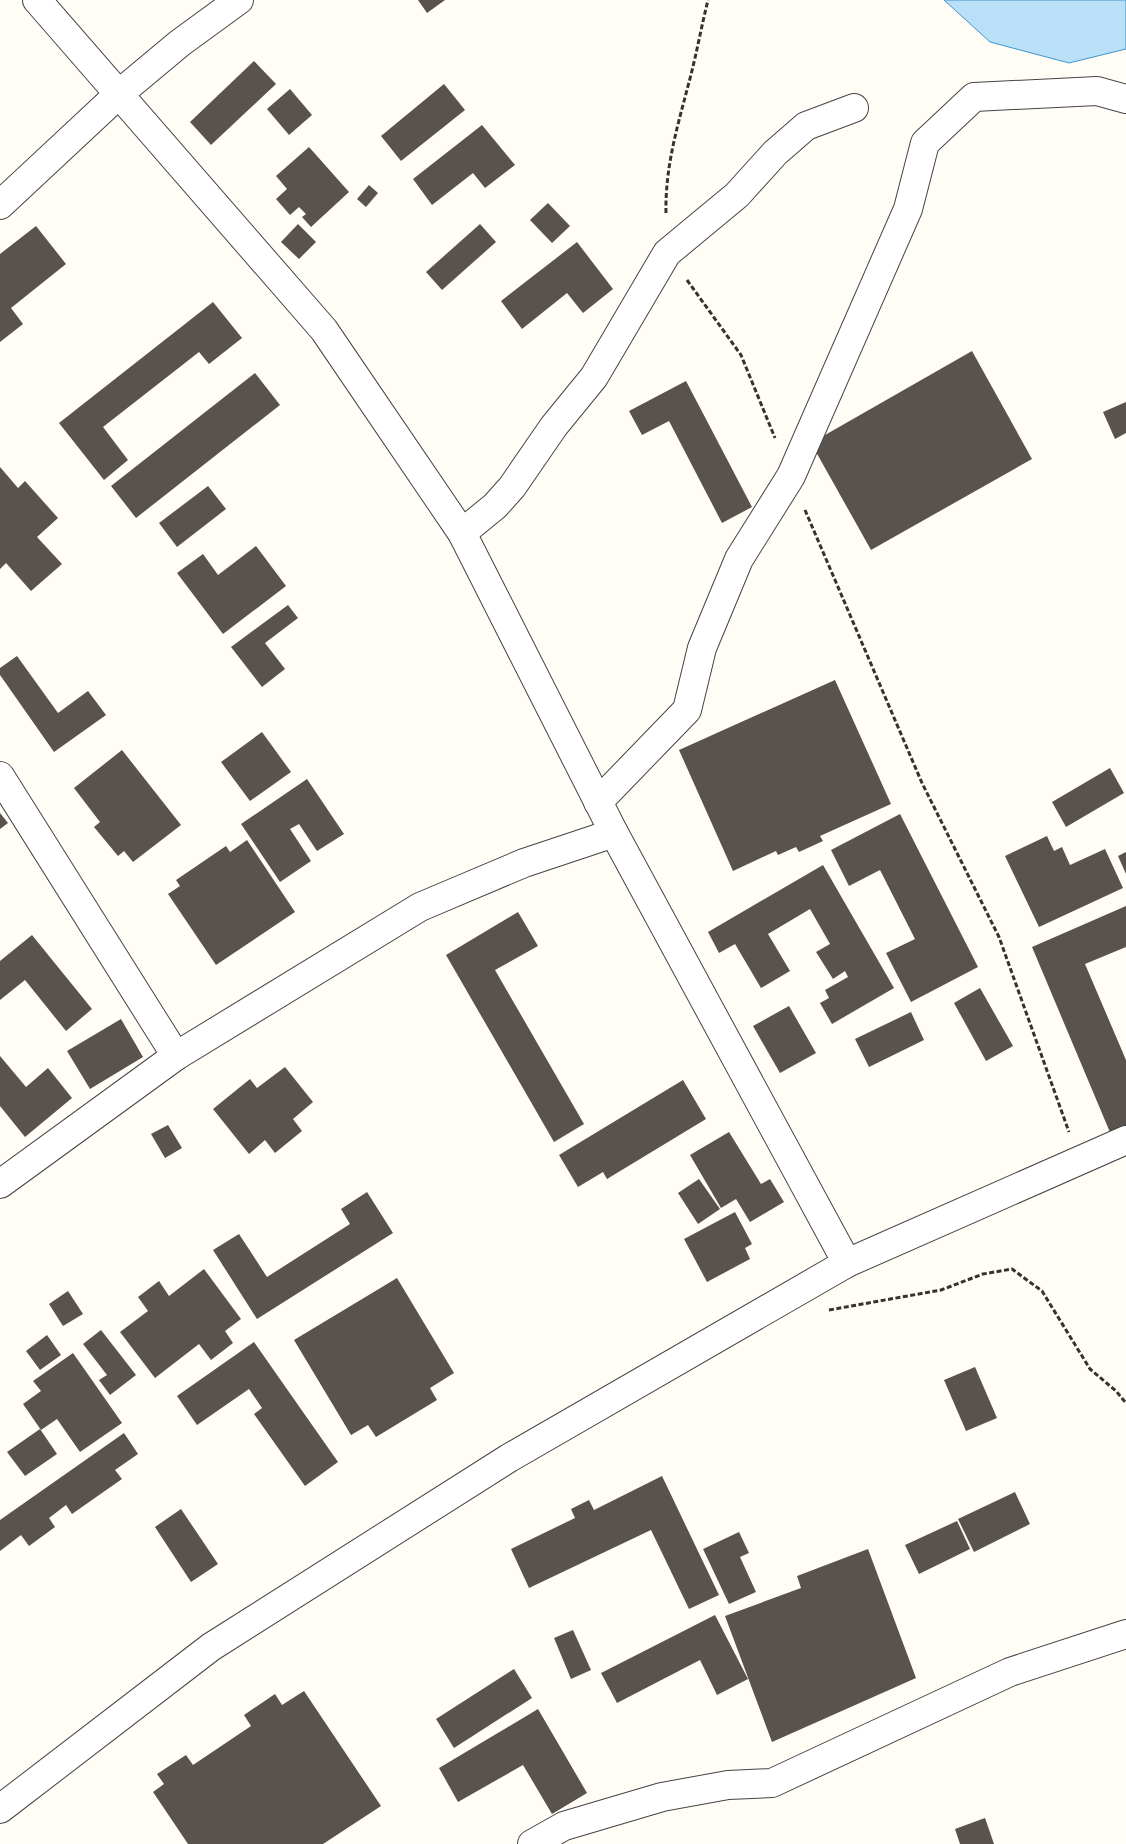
<svg xmlns="http://www.w3.org/2000/svg" width="1126" height="1844" font-family="Bitter,serif">
  <rect width="100%" height="100%" fill="#fffdf5"/>
  <!-- water -->
  <path fill="#b9e0f7" stroke="#3f96cf" d="M944,0H1126V49L1069,63L990,42Z"/>
  <!-- building -->
  <g fill="#5a524d">
    <path d="M418,0H445L427,13Z"/>
    <path d="M254,61L276,84L211,145L190,122Z"/>
    <path d="M444,84L465,110L401,161L381,136Z"/>
    <path d="M290,89L312,115L289,135L267,109Z"/>
    <path d="M482,125L515,165L485,188L473,173L432,205L413,179Z"/>
    <path d="M309,147L349,192L311,227L302,217L306,214L299,207L290,215L276,199L287,189L276,176Z"/>
    <path d="M369,185L378,193L366,207L357,199Z"/>
    <path d="M548,203L570,226L552,243L530,220Z"/>
    <path d="M298,224L316,242L299,259L281,242Z"/>
    <path d="M480,224L496,242L442,290L426,272Z"/>
    <path d="M36,226L66,264L11,308L23,324L0,342V254Z"/>
    <path d="M577,242L613,289L583,313L567,293L522,329L501,301Z"/>
    <path d="M213,302L242,338L209,364L199,352L103,427L128,460L104,480L59,423Z"/>
    <path d="M972,351L1032,459L871,550L811,443Z"/>
    <path d="M255,373L280,405L136,518L111,486Z"/>
    <path d="M686,381L752,507L722,523L669,421L642,435L629,411Z"/>
    <path d="M1126,402V433L1115,439L1103,412Z"/>
    <path d="M0,467L18,488L25,481L58,518L37,537L62,564L31,591L6,563L0,569Z"/>
    <path d="M208,486L226,509L177,547L159,523Z"/>
    <path d="M256,546L286,586L223,634L177,573L203,554L218,575Z"/>
    <path d="M288,605L298,618L265,643L285,669L262,687L231,647Z"/>
    <path d="M17,656L58,713L88,691L106,715L54,752L0,675V668Z"/>
    <path d="M835,680L891,804L820,836L823,841L799,852L796,847L778,855L776,851L733,871L679,750Z"/>
    <path d="M262,732L291,772L250,801L221,762Z"/>
    <path d="M122,750L181,825L133,862L124,851L118,856L94,827L100,822L74,788Z"/>
    <path d="M1110,768L1124,793L1066,827L1052,802Z"/>
    <path d="M307,779L344,834L317,851L299,824L290,829L311,861L280,882L241,824Z"/>
    <path d="M0,813L8,823L0,829Z"/>
    <path d="M900,814L978,967L911,1002L886,953L915,939L880,870L849,886L831,850Z"/>
    <path d="M1047,836L1054,851L1062,847L1070,865L1105,849L1123,888L1039,927L1005,856Z"/>
    <path d="M247,840L295,912L216,965L168,894L180,886L176,880L226,846L230,852Z"/>
    <path d="M1126,852V874L1118,856Z"/>
    <path d="M823,865L894,988L832,1024L820,1003L829,998L825,990L848,977L845,971L833,979L816,952L830,944L810,909L768,934L790,971L761,988L735,944L719,953L708,932Z"/>
    <path d="M1126,906V947L1085,964L1126,1060V1131L1112,1137L1032,947Z"/>
    <path d="M518,912L538,946L495,970L584,1124L554,1142L446,955Z"/>
    <path d="M32,935L92,1009L66,1031L25,980L0,1000V961Z"/>
    <path d="M980,988L1013,1046L986,1061L954,1003Z"/>
    <path d="M789,1006L816,1053L780,1073L753,1026Z"/>
    <path d="M911,1012L924,1040L869,1067L855,1039Z"/>
    <path d="M121,1019L143,1057L90,1089L67,1051Z"/>
    <path d="M0,1056L26,1087L48,1068L72,1098L25,1137L0,1106Z"/>
    <path d="M285,1067L313,1102L293,1119L302,1131L275,1153L265,1140L249,1154L213,1109L250,1079L257,1088Z"/>
    <path d="M683,1080L706,1119L607,1179L603,1172L578,1187L559,1155Z"/>
    <path d="M168,1125L182,1148L165,1158L151,1134Z"/>
    <path d="M729,1132L761,1184L770,1179L784,1202L750,1222L736,1199L721,1208L690,1155Z"/>
    <path d="M699,1179L720,1209L698,1224L678,1193Z"/>
    <path d="M367,1192L393,1233L257,1319L213,1250L239,1234L267,1277L350,1224L341,1209Z"/>
    <path d="M735,1212L752,1244L745,1248L750,1259L707,1282L684,1239Z"/>
    <path d="M204,1269L241,1319L225,1331L233,1343L211,1360L199,1344L155,1378L120,1332L148,1311L138,1297L159,1281L169,1296Z"/>
    <path d="M397,1278L454,1373L430,1388L437,1400L376,1437L368,1425L351,1435L294,1340Z"/>
    <path d="M68,1291L83,1314L63,1326L49,1304Z"/>
    <path d="M101,1330L136,1375L110,1395L99,1380L107,1375L83,1344Z"/>
    <path d="M47,1335L61,1355L40,1370L26,1351Z"/>
    <path d="M254,1342L338,1462L305,1486L254,1414L262,1408L249,1389L197,1425L177,1396Z"/>
    <path d="M73,1353L122,1423L80,1452L57,1419L41,1430L23,1404L41,1391L33,1381Z"/>
    <path d="M975,1367L997,1418L966,1431L944,1380Z"/>
    <path d="M40,1429L57,1454L25,1476L7,1452Z"/>
    <path d="M124,1433L138,1454L115,1470L122,1479L72,1514L66,1505L49,1518L55,1527L29,1546L21,1535L0,1551V1520Z"/>
    <path d="M662,1476L719,1595L689,1609L651,1530L529,1588L511,1549L575,1518L571,1509L589,1500L594,1510Z"/>
    <path d="M1015,1492L1030,1524L974,1552L958,1519Z"/>
    <path d="M181,1509L218,1564L191,1582L155,1527Z"/>
    <path d="M957,1521L970,1549L919,1574L905,1545Z"/>
    <path d="M739,1532L749,1553L740,1557L756,1592L729,1604L703,1549Z"/>
    <path d="M868,1549L916,1678L772,1742L725,1616L801,1588L797,1576Z"/>
    <path d="M715,1615L748,1679L717,1695L700,1660L617,1703L601,1673Z"/>
    <path d="M573,1630L591,1670L571,1679L554,1638Z"/>
    <path d="M514,1669L532,1698L454,1748L436,1719Z"/>
    <path d="M304,1691L381,1806L323,1844H188L153,1792L164,1784L157,1774L186,1755L193,1765L251,1726L244,1715L275,1694L282,1705Z"/>
    <path d="M538,1709L587,1793L552,1814L523,1765L458,1802L439,1768Z"/>
    <path d="M985,1818L994,1844H960L955,1829Z"/>
  </g>
  <g fill="none" stroke-linecap="round" stroke-linejoin="round">
    <!-- minor casing -->
    <g stroke="#444" stroke-width="30">
      <g id="minor">
        <path d="M37,0L324,330L462,533L614,833"/>
        <path d="M0,205L120,93L180,43L239,0"/>
        <path d="M462,533L495,506L512,487L554,426L594,377L667,253L737,195L775,153L806,126L854,108"/>
        <path d="M0,776L176,1056"/>
        <path d="M598,802L687,710L702,648L739,559L791,476L908,209L925,143L974,97L1097,91L1126,99"/>
        <path d="M0,1184L176,1056L420,907L524,863L614,833L847,1263"/>
        <path d="M0,1809L211,1647L509,1458L847,1263L1126,1140"/>
        <path d="M532,1844L564,1826L662,1797L728,1785L772,1783L1010,1672L1126,1634"/>
      </g>
    </g>
    <!-- path -->
    <g stroke="#333" stroke-width="3" stroke-dasharray="5 2.5" stroke-linecap="butt">
      <path d="M666,213C665,168 677,128 688,86C696,57 701,28 708,0"/>
      <path d="M687,280L741,355L775,438"/>
      <path d="M805,510L922,783L999,937L1069,1132"/>
      <path d="M829,1310L941,1290L983,1274L1012,1269L1042,1291L1090,1369L1116,1391L1126,1403"/>
    </g>
    <!-- minor -->
    <use href="#minor" stroke="#fff" stroke-width="28"/>
  </g>
</svg>
